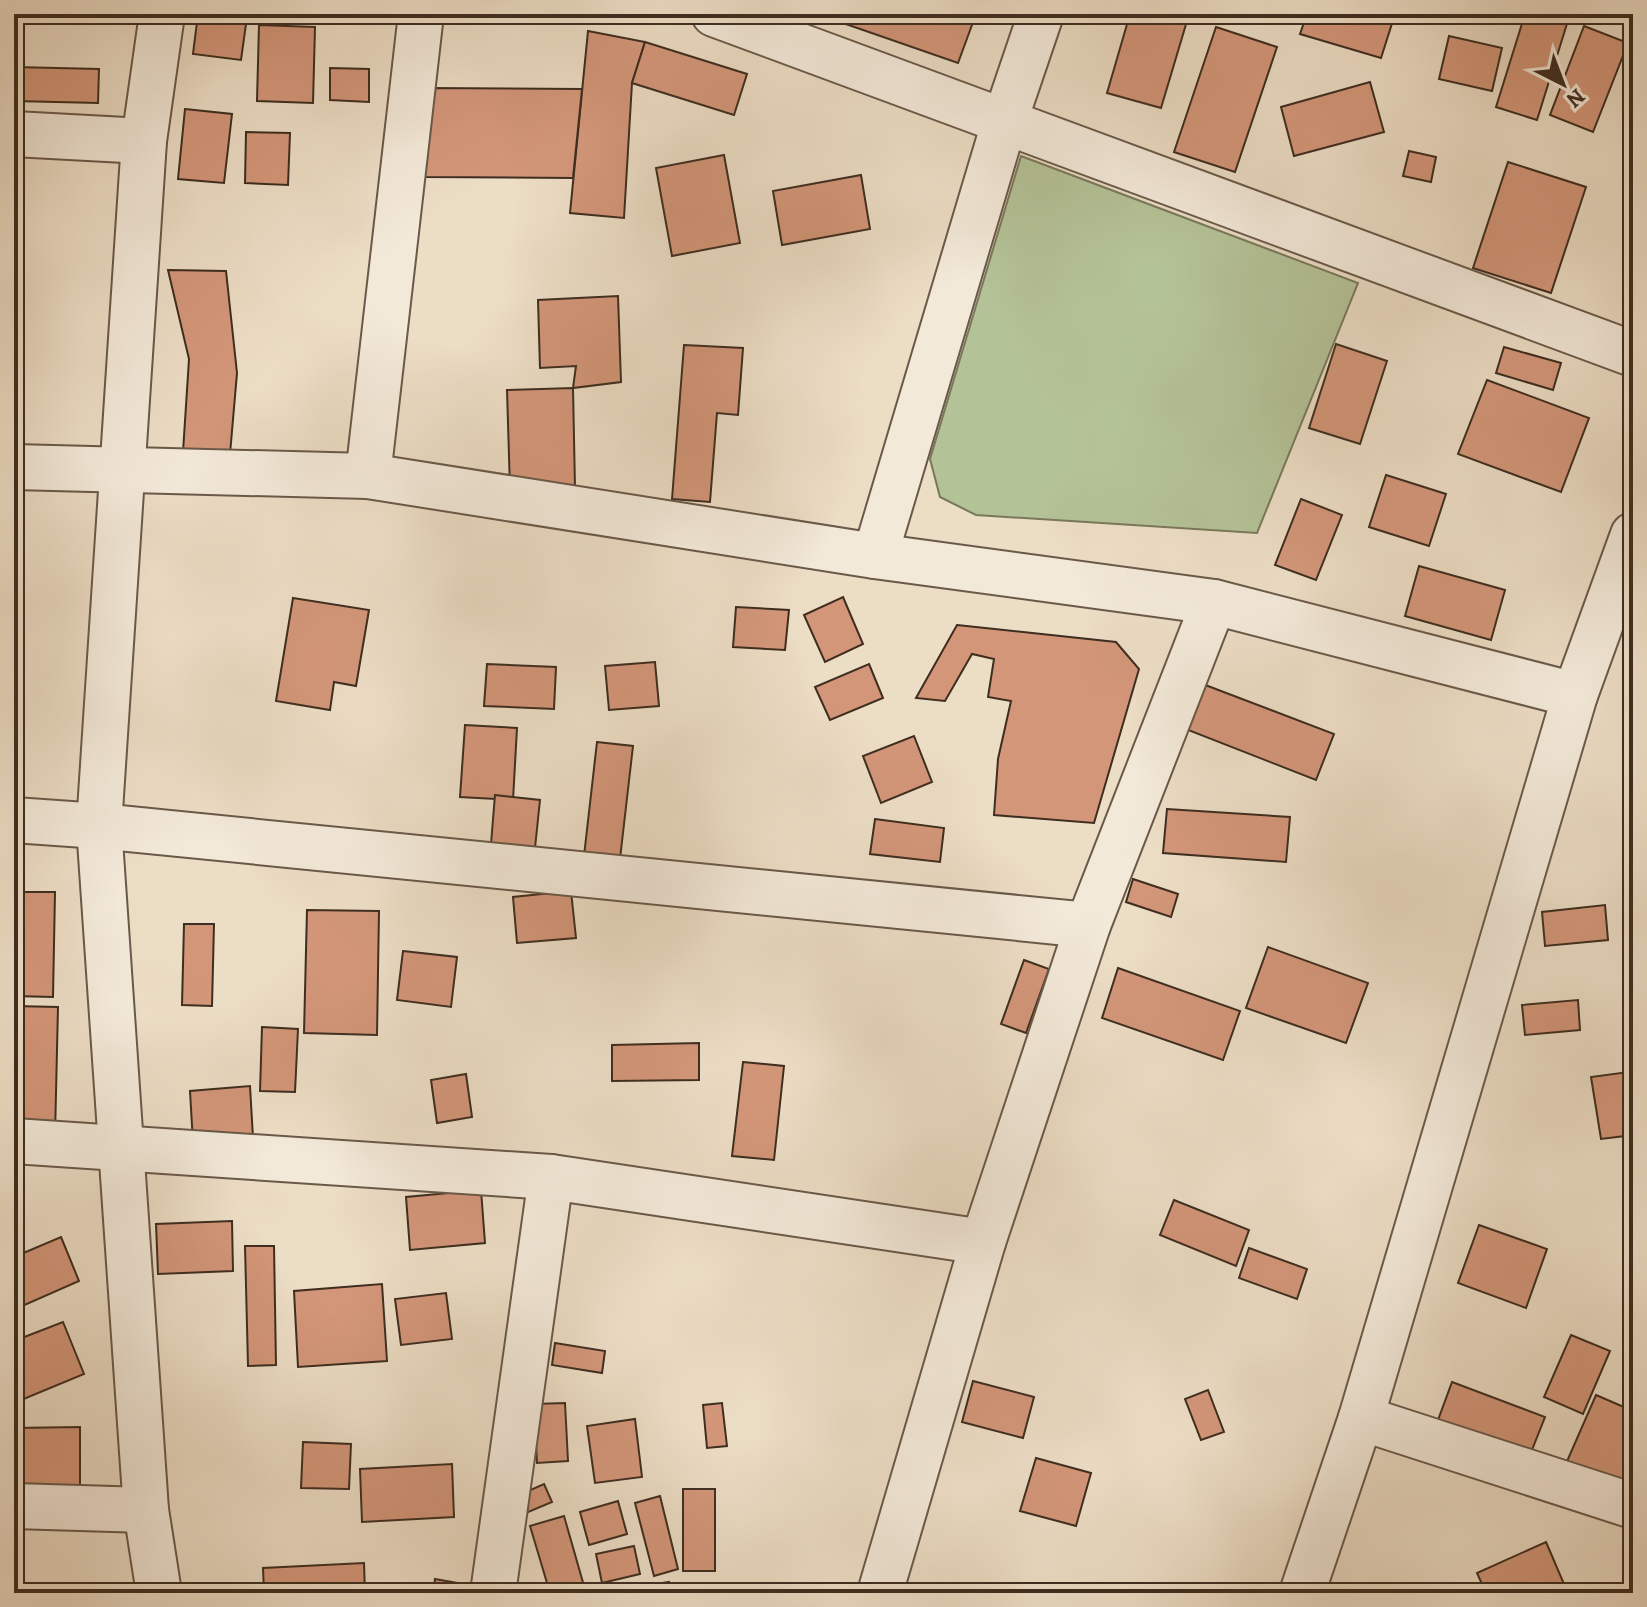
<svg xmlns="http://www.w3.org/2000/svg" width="1647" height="1607" font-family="Alegreya,serif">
  <rect width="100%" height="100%" fill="#ecddc5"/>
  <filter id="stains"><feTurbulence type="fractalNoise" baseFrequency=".0025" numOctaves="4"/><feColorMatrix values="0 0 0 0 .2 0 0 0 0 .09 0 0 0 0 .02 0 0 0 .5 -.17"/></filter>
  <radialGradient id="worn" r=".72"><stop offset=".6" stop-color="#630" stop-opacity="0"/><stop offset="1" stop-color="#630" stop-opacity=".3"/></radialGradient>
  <!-- green -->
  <path fill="#b4c297" stroke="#79785c" stroke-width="2" d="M1021,156L1358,283L1257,533L976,515L940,497L930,459Z"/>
  <!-- building -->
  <g fill="#d39679" stroke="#3e2d20" stroke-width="2">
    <path d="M198,14L247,17L241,60L193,54Z"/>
    <path d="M817,14H976L958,63Z"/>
    <path d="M1130,14H1162L1187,21L1161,108L1107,93Z"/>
    <path d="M1307,14H1395L1381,58L1300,34Z"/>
    <path d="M1417,14H1440V23L1416,22Z"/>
    <path d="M1525,14H1570L1537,120L1496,107Z"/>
    <path d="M259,25L315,27L313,103L257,101Z"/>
    <path d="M1584,26L1628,43L1593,132L1550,115Z"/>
    <path d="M1216,27L1277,47L1235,172L1174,152Z"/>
    <path d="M588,31L645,42L632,83L624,218L570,213Z"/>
    <path d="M1449,36L1502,48L1492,91L1439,79Z"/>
    <path d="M645,42L747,74L734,115L632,83Z"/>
    <path d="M14,67L99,69L98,103L14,101Z"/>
    <path d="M330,68L369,69V102L330,100Z"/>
    <path d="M1370,82L1384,132L1294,156L1281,107Z"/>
    <path d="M426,88L582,89L573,178L425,177Z"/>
    <path d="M185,109L232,114L224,183L178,179Z"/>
    <path d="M246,132L290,133L288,185L245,183Z"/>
    <path d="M1409,151L1436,157L1431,182L1403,176Z"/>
    <path d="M724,155L740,243L672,256L656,168Z"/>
    <path d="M1508,162L1586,187L1551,293L1473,268Z"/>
    <path d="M861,175L870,229L782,245L773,191Z"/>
    <path d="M168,270L226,271L237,373L230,454L183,452L189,359Z"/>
    <path d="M618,296L621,382L573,388L576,366L540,368L538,300Z"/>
    <path d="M1336,344L1387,361L1360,444L1309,428Z"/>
    <path d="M684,345L743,348L738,415L717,413L710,502L672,499Z"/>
    <path d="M1504,347L1561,363L1553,390L1496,373Z"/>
    <path d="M1487,380L1589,418L1561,492L1458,454Z"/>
    <path d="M573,388L575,488L510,489L507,390Z"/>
    <path d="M1386,475L1446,494L1429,546L1369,527Z"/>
    <path d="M1301,499L1342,515L1316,580L1275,565Z"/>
    <path d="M1419,566L1505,590L1491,640L1405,616Z"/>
    <path d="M843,597L863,644L825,662L804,615Z"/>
    <path d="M293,598L369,610L356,686L334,682L330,710L276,701Z"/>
    <path d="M736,607L789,610L785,650L733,647Z"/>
    <path d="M957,625L1116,642L1139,669L1094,823L994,815L998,759L1011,701L988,697L994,659L972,654L945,701L916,698Z"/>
    <path d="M655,662L659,706L609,710L605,666Z"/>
    <path d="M487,664L556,667L554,709L484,706Z"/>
    <path d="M869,664L883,698L830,720L815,687Z"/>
    <path d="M1200,683L1334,734L1316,780L1183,728Z"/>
    <path d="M465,725L517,728L513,800L460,797Z"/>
    <path d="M914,736L932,782L881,803L863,756Z"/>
    <path d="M597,742L633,746L620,859L584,856Z"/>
    <path d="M495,795L540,800L535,848L491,844Z"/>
    <path d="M1167,809L1290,817L1286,862L1163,853Z"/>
    <path d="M875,819L944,828L940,862L870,854Z"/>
    <path d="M1133,879L1178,894L1171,917L1126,902Z"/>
    <path d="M571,891L576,938L517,943L513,897Z"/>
    <path d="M14,892H55L53,997L14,996Z"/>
    <path d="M1605,905L1608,940L1545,946L1542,912Z"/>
    <path d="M307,910L379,911L377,1035L304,1033Z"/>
    <path d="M184,924H214L212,1006L182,1005Z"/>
    <path d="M1268,947L1368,983L1346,1043L1246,1008Z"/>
    <path d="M403,951L457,957L451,1007L397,1000Z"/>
    <path d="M1024,960L1049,969L1026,1033L1001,1024Z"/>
    <path d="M1118,968L1240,1011L1223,1060L1102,1018Z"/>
    <path d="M1578,1000L1580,1030L1525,1035L1522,1005Z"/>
    <path d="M14,1006L58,1007L55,1136L14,1135Z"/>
    <path d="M262,1027L298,1029L295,1092L260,1091Z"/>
    <path d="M699,1043V1080L612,1081V1045Z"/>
    <path d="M743,1062L784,1066L774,1160L732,1156Z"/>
    <path d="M1628,1072L1633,1106V1135L1601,1139L1591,1077Z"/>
    <path d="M466,1074L472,1117L437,1123L431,1080Z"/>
    <path d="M250,1086L253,1138L193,1143L190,1091Z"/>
    <path d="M481,1190L485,1243L410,1250L406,1197Z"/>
    <path d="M1174,1200L1249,1230L1236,1266L1160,1235Z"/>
    <path d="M232,1221L233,1271L158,1274L156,1224Z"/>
    <path d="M1479,1225L1547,1249L1526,1308L1458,1283Z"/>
    <path d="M61,1237L79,1281L20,1307L14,1294V1257Z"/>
    <path d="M245,1246H274L276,1365L248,1366Z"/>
    <path d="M1249,1248L1307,1269L1297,1299L1239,1278Z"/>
    <path d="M382,1284L387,1361L298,1367L294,1291Z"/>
    <path d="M446,1293L452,1339L401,1345L395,1299Z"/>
    <path d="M63,1322L84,1374L14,1403V1341Z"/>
    <path d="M1571,1335L1610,1351L1583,1414L1544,1397Z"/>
    <path d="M555,1343L605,1351L602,1373L552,1365Z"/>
    <path d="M973,1381L1034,1397L1023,1438L962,1422Z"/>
    <path d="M1452,1382L1545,1417L1526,1465L1434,1431Z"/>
    <path d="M1208,1390L1224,1432L1201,1440L1185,1399Z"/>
    <path d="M1596,1395L1633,1411V1463L1617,1499L1561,1475Z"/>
    <path d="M565,1403L568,1461L537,1463L534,1404Z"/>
    <path d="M722,1403L727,1446L707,1448L703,1405Z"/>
    <path d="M635,1419L642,1477L595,1483L587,1426Z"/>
    <path d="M80,1427V1490L14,1491V1428Z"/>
    <path d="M303,1442L351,1444L349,1489L301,1488Z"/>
    <path d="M1036,1458L1091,1473L1076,1526L1020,1511Z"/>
    <path d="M452,1464L454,1517L362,1522L360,1469Z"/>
    <path d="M544,1484L552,1502L526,1513L519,1495Z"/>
    <rect x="683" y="1489" width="32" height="82"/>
    <path d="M660,1496L678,1569L654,1576L635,1503Z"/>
    <path d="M618,1501L627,1534L589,1545L580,1512Z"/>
    <path d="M564,1516L586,1593H550L530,1526Z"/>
    <path d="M1546,1542L1564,1584L1543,1593H1486L1477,1573Z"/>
    <path d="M634,1546L640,1574L602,1583L596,1554Z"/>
    <path d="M364,1563L365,1593H264L263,1568Z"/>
    <path d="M435,1579L458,1583L456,1593H433Z"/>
    <path d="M669,1582L671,1593H637L636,1587Z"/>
  </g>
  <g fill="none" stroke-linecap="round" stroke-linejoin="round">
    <!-- minor casing -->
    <g stroke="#6a5949" stroke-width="48">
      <g id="minor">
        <path d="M714,14L1633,354"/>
        <path d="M14,134L144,141"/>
        <path d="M14,467L368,476L875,556L1214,602L1575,695"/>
        <path d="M368,476L421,14"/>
        <path d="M875,556L1005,120L1041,14"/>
        <path d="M14,820L99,826L1088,925"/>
        <path d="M14,1141L551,1177L983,1242"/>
        <path d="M1361,1418L1633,1506"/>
        <path d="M14,1506L146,1510"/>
        <path d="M159,1593L146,1510L99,826L144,141L162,14"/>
        <path d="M493,1593L551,1177"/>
        <path d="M880,1593L983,1242L1088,925L1214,602"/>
        <path d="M1302,1593L1361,1418L1575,695L1633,535"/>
      </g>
    </g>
    <!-- minor -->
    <use href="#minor" stroke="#f3e9d9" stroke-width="44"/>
  </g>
  <!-- margin -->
  <rect width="1647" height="1607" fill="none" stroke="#ecddc5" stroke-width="48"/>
  <rect x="16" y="16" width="1615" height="1575" fill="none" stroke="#3e2d20" stroke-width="4"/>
  <rect x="24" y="24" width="1599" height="1559" fill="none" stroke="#3e2d20" stroke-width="2"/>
  <!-- north arrow -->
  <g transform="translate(1563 84) rotate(138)" stroke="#f3e9d9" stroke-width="6" paint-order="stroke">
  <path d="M0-6L14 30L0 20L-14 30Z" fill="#3e2d20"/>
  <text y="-12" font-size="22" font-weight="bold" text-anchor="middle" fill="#3e2d20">N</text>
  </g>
  <rect width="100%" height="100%" filter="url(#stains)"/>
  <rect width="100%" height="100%" fill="url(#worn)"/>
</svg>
